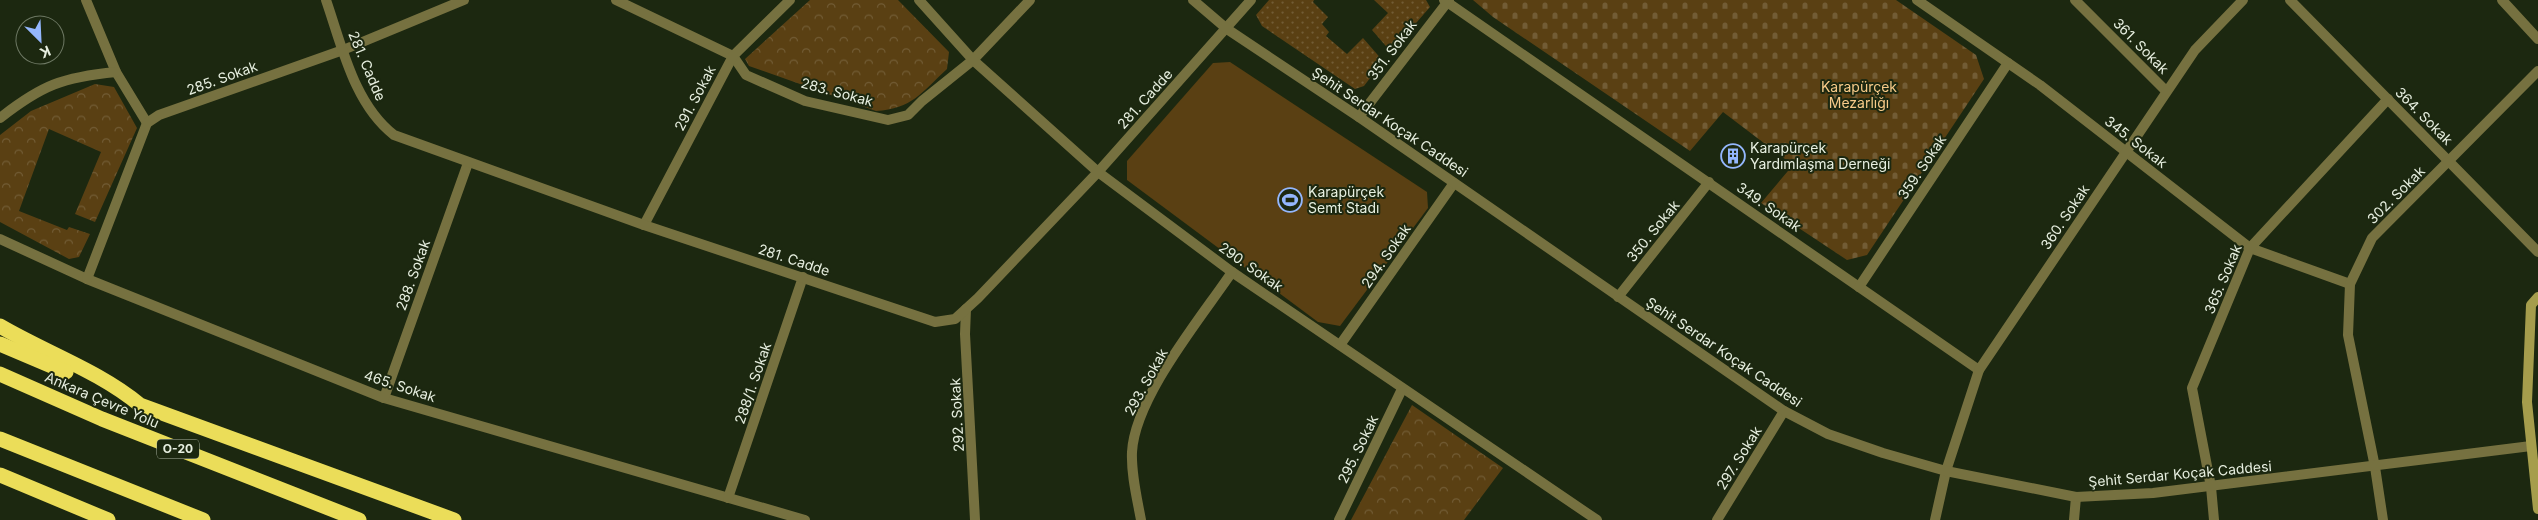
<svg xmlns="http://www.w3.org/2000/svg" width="2538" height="520" font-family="Inter,sans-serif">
  <defs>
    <pattern id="grass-dots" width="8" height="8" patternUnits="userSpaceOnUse" patternTransform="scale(1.25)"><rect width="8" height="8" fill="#5a4013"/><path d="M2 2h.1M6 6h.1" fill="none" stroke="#725c35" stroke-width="1.8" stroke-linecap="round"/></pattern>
    <pattern id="cemetery-stones" width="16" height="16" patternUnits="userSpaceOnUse" patternTransform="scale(1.25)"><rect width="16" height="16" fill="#5a4013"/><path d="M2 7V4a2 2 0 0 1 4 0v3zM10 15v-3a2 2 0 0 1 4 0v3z" fill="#725c35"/></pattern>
    <pattern id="park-crowns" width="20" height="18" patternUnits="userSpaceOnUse" patternTransform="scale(1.25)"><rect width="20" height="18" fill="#5a4013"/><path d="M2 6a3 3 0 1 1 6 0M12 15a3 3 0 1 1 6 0" fill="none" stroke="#725c35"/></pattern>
  </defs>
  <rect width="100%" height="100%" fill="#1c2810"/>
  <!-- grass -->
  <g fill="url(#grass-dots)">
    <path d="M1269,0H1314L1313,2L1328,17L1322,24L1329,32L1326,36L1347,54L1363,38L1383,61L1364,86L1355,89L1262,26L1256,15Z"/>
    <path d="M1374,0H1426L1430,7L1391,52L1372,30L1388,13Z"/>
  </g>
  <!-- cemetery -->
  <path fill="url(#cemetery-stones)" d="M1473,0H1896L1976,55L1984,79L1867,255L1847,260L1761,203L1793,165L1723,112L1690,151L1493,17Z"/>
  <!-- park -->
  <g fill="url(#park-crowns)">
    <path d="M810,0H898L949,52L947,69C922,92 912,109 876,111L749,66L745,59Z"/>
    <path d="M95,84L114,87L137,128L95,222L75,214L101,152L49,129L19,211L67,230L69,227L90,234L79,257L69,259L0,222V135L31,111Z"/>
    <path d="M1412,405L1503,468L1464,520H1351Z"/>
  </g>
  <!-- garden -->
  <path fill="#5a4013" d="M1230,62L1427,192L1428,208L1340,326L1318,322L1127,180V161L1213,63Z"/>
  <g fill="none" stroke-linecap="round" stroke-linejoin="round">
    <!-- minor -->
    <g stroke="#767140" stroke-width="10">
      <path d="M86,0L116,72L147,123"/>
      <path d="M616,0L733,56L746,75L805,101L888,120L908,115L922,101L973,60L1030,0"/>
      <path d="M919,0L973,60L1098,172L1232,272L1597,520"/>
      <path d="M1444,0L1979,370"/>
      <path d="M1917,0L2040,85L2250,248L2350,284"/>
      <path d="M2075,0L2166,91"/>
      <path d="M2290,0L2538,252"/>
      <path d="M1359,117L1449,0"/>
      <path d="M0,118C42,85 63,77 116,72"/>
      <path d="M644,225L733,56L790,0"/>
      <path d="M0,239L87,279L384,398L805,520"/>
      <path d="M87,279L147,123L159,115L343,50L464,0"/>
      <path d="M1859,287L2008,63"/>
      <path d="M1618,297L1709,182"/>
      <path d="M966,309L965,334L975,520"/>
      <path d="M1340,345L1454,183"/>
      <path d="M384,398L468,163"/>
      <path d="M728,498L803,277"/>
      <path d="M1141,520C1137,498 1131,474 1132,452C1135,397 1201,318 1232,272"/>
      <path d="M1339,520L1402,389"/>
      <path d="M1717,520L1784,411"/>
      <path d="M1935,520L1946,471L1979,370L2195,50L2243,0"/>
      <path d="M2074,520L2076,497"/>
      <path d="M2214,520L2211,487L2192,388L2250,248L2388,99"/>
      <path d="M2383,520L2375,467L2348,335L2350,284L2372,238L2538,71"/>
    </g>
    <!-- tertiary -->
    <g stroke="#767140" stroke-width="10">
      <path d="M326,0C342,46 354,104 394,135L644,225L935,322L955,319L978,298L1098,172L1251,0"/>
      <path d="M1193,0L1227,29L1359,117L1784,411L1828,434L1883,453L1946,471L2076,497L2153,493L2531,446"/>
      <path d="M2502,0L2538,39"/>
    </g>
    <!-- secondary -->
    <path stroke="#a59d4c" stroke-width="10" d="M2538,297L2531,305L2527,402L2538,509"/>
    <!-- motorway -->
    <g stroke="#ebdd59" stroke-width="15">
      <path d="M0,326C46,353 99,371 140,405L454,520"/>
      <path d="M0,344L66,372"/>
      <path d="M0,374L102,419L359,520"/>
      <path d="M0,439L203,520"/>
      <path d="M0,475L108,520"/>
    </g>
  </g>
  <!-- icons -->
  <defs>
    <g id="building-ring" transform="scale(1.25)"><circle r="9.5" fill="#1c2810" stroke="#94b7fd" stroke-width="1.5"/><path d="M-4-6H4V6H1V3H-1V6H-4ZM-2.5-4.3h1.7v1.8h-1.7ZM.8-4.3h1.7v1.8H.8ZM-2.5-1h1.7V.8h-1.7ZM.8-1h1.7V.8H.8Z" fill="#94b7fd"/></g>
    <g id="stadium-ring" transform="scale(1.25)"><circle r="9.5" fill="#1c2810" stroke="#94b7fd" stroke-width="1.5"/><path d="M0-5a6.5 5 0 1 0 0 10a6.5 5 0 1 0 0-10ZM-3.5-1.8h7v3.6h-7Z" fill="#94b7fd"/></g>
  </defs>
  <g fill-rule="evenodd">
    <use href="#building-ring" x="1733" y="156"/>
    <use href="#stadium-ring" x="1290" y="200"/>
  </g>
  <g text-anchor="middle" stroke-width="4" stroke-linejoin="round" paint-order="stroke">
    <!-- shield labels -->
    <rect fill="#1c2810" stroke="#aab3a2" stroke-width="1" x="157" y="439.5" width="42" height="19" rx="4"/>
    <g font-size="12" font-weight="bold" fill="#e7efe0">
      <text x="178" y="453">O-20</text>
    </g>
    <!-- street labels -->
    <g font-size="14" fill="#e7efe0" stroke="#1c2810">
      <text transform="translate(2141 46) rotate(45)" y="5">361. Sokak</text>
      <text transform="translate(1392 50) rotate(-53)" y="5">351. Sokak</text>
      <text transform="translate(367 66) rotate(67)" y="5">281. Cadde</text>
      <text transform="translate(222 78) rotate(-20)" y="5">285. Sokak</text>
      <text transform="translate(837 92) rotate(15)" y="5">283. Sokak</text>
      <text transform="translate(695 98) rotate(-62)" y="5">291. Sokak</text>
      <text transform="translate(1145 99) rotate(-48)" y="5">281. Cadde</text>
      <text transform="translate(2424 116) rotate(45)" y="5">364. Sokak</text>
      <text transform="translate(1390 122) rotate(34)" y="5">Şehit Serdar Koçak Caddesi</text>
      <text transform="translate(2136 142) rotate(38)" y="5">345. Sokak</text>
      <text transform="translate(1922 167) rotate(-56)" y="5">359. Sokak</text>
      <text transform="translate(2396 195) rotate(-45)" y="5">302. Sokak</text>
      <text transform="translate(1769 207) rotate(35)" y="5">349. Sokak</text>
      <text transform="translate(2065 217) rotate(-56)" y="5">360. Sokak</text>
      <text transform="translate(1653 231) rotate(-51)" y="5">350. Sokak</text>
      <text transform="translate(1386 256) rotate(-55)" y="5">294. Sokak</text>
      <text transform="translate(794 260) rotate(18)" y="5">281. Cadde</text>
      <text transform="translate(1251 267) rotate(35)" y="5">290. Sokak</text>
      <text transform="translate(413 275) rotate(-70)" y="5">288. Sokak</text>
      <text transform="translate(2223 279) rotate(-67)" y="5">365. Sokak</text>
      <text transform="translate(1724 352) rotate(34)" y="5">Şehit Serdar Koçak Caddesi</text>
      <text transform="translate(1146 382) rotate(-61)" y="5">293. Sokak</text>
      <text transform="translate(753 383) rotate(-71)" y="5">288/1. Sokak</text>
      <text transform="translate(400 386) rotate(18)" y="5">465. Sokak</text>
      <text transform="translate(102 400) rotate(23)" y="5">Ankara Çevre Yolu</text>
      <text transform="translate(957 415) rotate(-93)" y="5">292. Sokak</text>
      <text transform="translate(1358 449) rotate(-64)" y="5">295. Sokak</text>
      <text transform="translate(1739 458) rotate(-58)" y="5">297. Sokak</text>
      <text transform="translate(2180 474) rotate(-5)" y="5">Şehit Serdar Koçak Caddesi</text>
    </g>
    <!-- park labels -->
    <g font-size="14" fill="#f7cb89" stroke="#1c2810">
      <text x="1859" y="92">Karapürçek<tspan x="1859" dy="16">Mezarlığı</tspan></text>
    </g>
    <!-- poi labels -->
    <g font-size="14" fill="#e7efe0" stroke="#1c2810" text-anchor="start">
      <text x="1750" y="153">Karapürçek<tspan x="1750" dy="16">Yardımlaşma Derneği</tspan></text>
      <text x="1308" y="197">Karapürçek<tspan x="1308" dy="16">Semt Stadı</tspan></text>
    </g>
  </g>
  <!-- north arrow -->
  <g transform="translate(40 40) rotate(156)"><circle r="24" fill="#1c2810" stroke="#6d7863"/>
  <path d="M0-4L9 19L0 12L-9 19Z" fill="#94b7fd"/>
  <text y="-8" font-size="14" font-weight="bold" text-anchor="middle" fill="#e7efe0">K</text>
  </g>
</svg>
